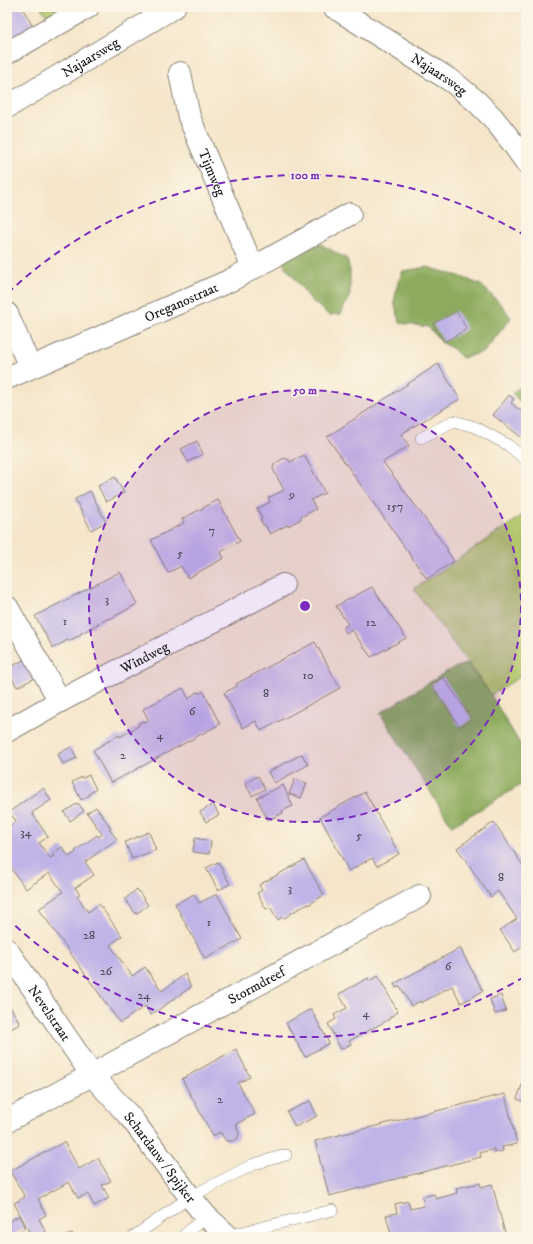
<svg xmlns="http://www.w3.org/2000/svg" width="533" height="1244" font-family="'IM FELL DW Pica',serif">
  <rect width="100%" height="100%" fill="#fcf5e5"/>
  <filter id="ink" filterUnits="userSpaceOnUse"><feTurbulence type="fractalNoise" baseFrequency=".025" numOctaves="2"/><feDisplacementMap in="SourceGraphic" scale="8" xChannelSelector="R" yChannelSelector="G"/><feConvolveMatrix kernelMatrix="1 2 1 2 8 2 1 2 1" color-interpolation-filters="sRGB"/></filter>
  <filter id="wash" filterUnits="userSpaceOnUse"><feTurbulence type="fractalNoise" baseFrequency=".012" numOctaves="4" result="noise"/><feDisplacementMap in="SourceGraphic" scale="16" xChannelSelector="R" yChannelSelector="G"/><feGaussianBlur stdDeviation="0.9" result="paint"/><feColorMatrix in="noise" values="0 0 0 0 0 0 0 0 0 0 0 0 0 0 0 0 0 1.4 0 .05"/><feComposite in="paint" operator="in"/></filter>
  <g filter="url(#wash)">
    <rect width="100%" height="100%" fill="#f5e6cb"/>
    <!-- green -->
    <g fill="#b2c66a" stroke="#677143">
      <path d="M41,7H71L49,20Z"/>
      <path d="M526,513V673L491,695L414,589Z"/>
    </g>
    <!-- forest -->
    <g fill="#8dab5e" stroke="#54643d">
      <path d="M315,241L347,259L350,271V295L341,314L329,315L312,301L281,261Z"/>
      <path d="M427,267L459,276L481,285L502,305L511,318L484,352L462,358L453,349L443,343L428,327L400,323L394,302L398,282L403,271Z"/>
      <path d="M526,383V408L512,393Z"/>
      <path d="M468,663L491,695L526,754V782L452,826L380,713L451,669Z"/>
    </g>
    <g id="blocks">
      <!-- building -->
      <g fill="#c0b3e7">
        <path d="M7,7H22L33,27L7,41Z"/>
        <path d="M456,311L467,329L444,342L433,324Z"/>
        <path d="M438,364L460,399L401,434L409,446L383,462L448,550L447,551L454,561L427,579L327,437Z"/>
        <path d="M509,395L514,399L511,403L526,415V441L493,415Z"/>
        <path d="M197,441L203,454L188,462L181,449Z"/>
        <path d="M304,455L325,493L311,500L316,509L301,517V519L288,526L287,525L270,534L265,525H263L260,519L262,518L257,509L270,502L268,498L284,490L274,471L273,468L274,464L284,458L289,460L290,462Z"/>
        <path d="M115,477L124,493L106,502L98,486Z"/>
        <path d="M90,491L106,522L91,530L75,499Z"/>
        <path d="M218,500L240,541L221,552L224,558L188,578L181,566L168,573L151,540L184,523L182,519L184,518Z"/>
        <path d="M120,572L137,604L110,619L109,618L80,634V635L69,641L68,640L53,648L35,616Z"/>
        <path d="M372,587L406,638L371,657L352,630L346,633L343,628L348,624L336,606Z"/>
        <path d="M315,642L340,688L261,731L256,721L243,728L224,693L237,686L236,684Z"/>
        <path d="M25,659L35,678L17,687L7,669Z"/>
        <path d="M443,677L472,719L460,727L431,685Z"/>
        <path d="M183,688L189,699L196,692L200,693L203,691L220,724L111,783L93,750L119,735L120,737L135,728L138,726L139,723L143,721L146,722L149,721L143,709Z"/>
        <path d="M71,747L77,758L63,764L58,754Z"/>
        <path d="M302,754L308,765L274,783L268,772Z"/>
        <path d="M89,775L96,789L90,793V795L81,800L72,782L82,777L83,778Z"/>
        <path d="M258,776L265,789L252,796L245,783Z"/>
        <path d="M295,779L307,783L301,798L289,794Z"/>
        <path d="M283,785L293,806L282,811L283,813L268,820L257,798Z"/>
        <path d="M43,788L51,800L32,813L48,837L39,843L50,858L54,856L52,854L62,847L69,857L76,852L75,851L97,835L99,837L102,834L87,813L96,807L111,828L109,829L117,839L85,862L94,875L75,888L80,894L77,896L88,912L99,904L122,936L110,945L132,976L145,967L162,991L185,974L191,987L151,1015L145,1006L120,1023L39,909L63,892L49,873L26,889L7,863V828L16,821L9,812Z"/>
        <path d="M365,792L399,854L377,866L372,858L349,871L320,817Z"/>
        <path d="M78,803L84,811L70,821L64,812Z"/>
        <path d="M213,804L219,815L206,822L200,812Z"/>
        <path d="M494,822L526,870V872L523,874L526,879V944L515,952L500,930L517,919L498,891L491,897L457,848Z"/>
        <path d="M149,832L156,850L132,859L125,842Z"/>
        <path d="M195,838L211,841L209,854L193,852Z"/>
        <path d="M304,860L324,895L308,905V904L291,913H292L283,919L282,917L278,920L270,907L266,909L257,893L262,890L259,885Z"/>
        <path d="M218,862L230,884L218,890L206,868Z"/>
        <path d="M137,889L148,905L136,914L125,899Z"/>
        <path d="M194,894L199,903L217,894L242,939L205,959L175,904Z"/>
        <path d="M460,948L483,991L461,1003L452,986L421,1003L420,1001L411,1006L400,986L396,988L394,984Z"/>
        <path d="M378,976L398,1012L389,1018L390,1019L349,1041L351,1044L341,1049L328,1024L336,1019L334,1015L347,1008L339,994L368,978L369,981Z"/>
        <path d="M501,995L506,1011L495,1014L490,999Z"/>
        <path d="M7,1001L20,1024L7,1031Z"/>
        <path d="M311,1009L329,1043L305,1057L286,1023Z"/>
        <path d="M236,1049L250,1077L238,1083L255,1114L236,1124L239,1134L237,1139L232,1141H226L220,1132L213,1136L182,1079Z"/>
        <path d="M526,1074V1102L517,1099Z"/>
        <path d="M505,1094L517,1144L502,1147L503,1151L494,1153V1149L480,1153L481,1157L329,1196L315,1141Z"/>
        <path d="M310,1101L317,1116L295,1127L287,1112Z"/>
        <path d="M64,1142L79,1169L98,1158L111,1181L102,1185L109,1198L94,1206L88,1194L78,1198L69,1182L38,1199L46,1215L39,1219L47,1234L42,1237H32L14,1203L25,1197L10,1171Z"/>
        <path d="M480,1183L481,1187L492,1184L506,1237H384V1236L391,1234L386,1215L397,1213L395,1204L408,1201L410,1209L424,1206L422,1197L434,1194L436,1199L457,1193L456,1188Z"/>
        <path d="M19,1216L25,1228L9,1237H7V1222Z"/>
        <path d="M29,1233L30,1237H21Z"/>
        <path d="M72,1233L74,1237H64Z"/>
      </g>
    </g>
  </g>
  <g filter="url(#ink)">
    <use href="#blocks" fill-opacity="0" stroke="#888174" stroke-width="1"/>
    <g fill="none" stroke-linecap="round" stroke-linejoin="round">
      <!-- lane casing -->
      <g stroke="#888174" stroke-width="12">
        <g id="lane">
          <path d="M421,438L454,421L475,427L508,445L526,460"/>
          <path d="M133,1237L190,1197L254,1164L286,1155"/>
          <path d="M182,1237L206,1216"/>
          <path d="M235,1237L239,1233L333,1210"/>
        </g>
      </g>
      <!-- street casing -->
      <g stroke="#888174" stroke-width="24">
        <g id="street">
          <path id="s1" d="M334,7L453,82L477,102L493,118L512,142L526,162"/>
          <path d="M7,53L88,7"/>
          <path id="s2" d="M180,73L189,117L253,268"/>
          <path id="s3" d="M7,107L174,7"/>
          <path d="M7,314L30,367"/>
          <path id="s4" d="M7,378L231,280L253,268L350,214"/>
          <path d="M7,607L60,701"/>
          <path id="s5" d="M7,731L60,701L283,585"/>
          <path id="s6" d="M7,950L92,1075L131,1118L190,1197L206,1216L229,1237"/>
          <path id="s7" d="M7,1121L420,896"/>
        </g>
      </g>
      <!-- lane -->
      <use href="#lane" stroke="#fff" stroke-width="11"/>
      <!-- street -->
      <use href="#street" stroke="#fff" stroke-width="22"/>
    </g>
  </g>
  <!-- distance rings -->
  <circle cx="305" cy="606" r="216" fill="#7b2cbf" fill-opacity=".12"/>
  <g fill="none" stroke="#7b2cbf" stroke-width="2" stroke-dasharray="7 5">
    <circle cx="305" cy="606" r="216"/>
    <path d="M524 977A431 431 0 0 1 8 919M8 293A431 431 0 0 1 524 235"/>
  </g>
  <g text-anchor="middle" stroke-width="3.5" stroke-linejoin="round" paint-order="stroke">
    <!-- number labels -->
    <g font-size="12" fill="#45424f">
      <text x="292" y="498">9</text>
      <text x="395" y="510">157</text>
      <text x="212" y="534">7</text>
      <text x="180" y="557">5</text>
      <text x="107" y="603">3</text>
      <text x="65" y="625">1</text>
      <text x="371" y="626">12</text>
      <text x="308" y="679">10</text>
      <text x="266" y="697">8</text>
      <text x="192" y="715">6</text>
      <text x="160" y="739">4</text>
      <text x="123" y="759">2</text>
      <text x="26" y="836">34</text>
      <text x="359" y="839">5</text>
      <text x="501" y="881">8</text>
      <text x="290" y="892">3</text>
      <text x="209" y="926">1</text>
      <text x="89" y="939">28</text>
      <text x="448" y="970">6</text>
      <text x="106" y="975">26</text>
      <text x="144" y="999">24</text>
      <text x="366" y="1017">4</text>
      <text x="220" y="1103">2</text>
    </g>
    <!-- street labels -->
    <g font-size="14" fill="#1c1c1c" stroke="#fcf5e5">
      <text dy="5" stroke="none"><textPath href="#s3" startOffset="97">Najaarsweg</textPath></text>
      <text dy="5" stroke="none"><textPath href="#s1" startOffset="125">Najaarsweg</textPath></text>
      <text dy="5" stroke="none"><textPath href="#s2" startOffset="105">Tijmweg</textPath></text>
      <text dy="5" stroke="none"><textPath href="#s4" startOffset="190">Oreganostraat</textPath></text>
      <text dy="5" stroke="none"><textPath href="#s5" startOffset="156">Windweg</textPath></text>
      <text dy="5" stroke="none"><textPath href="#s7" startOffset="284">Stormdreef</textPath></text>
      <text dy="5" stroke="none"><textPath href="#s6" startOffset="76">Nevelstraat</textPath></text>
      <text dy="5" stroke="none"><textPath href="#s6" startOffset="258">Schardauw / Spijker</textPath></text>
    </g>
  </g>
  <circle cx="305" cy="606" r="6" fill="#7b2cbf" stroke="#fcf5e5" stroke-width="2"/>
  <g font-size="12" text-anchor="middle" font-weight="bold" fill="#7b2cbf" stroke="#fcf5e5" stroke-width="3.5" stroke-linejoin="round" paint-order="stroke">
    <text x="305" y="179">100 m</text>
    <text x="305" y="394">50 m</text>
  </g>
  <!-- margin -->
  <rect width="533" height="1244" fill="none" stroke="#fcf5e5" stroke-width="24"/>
</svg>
